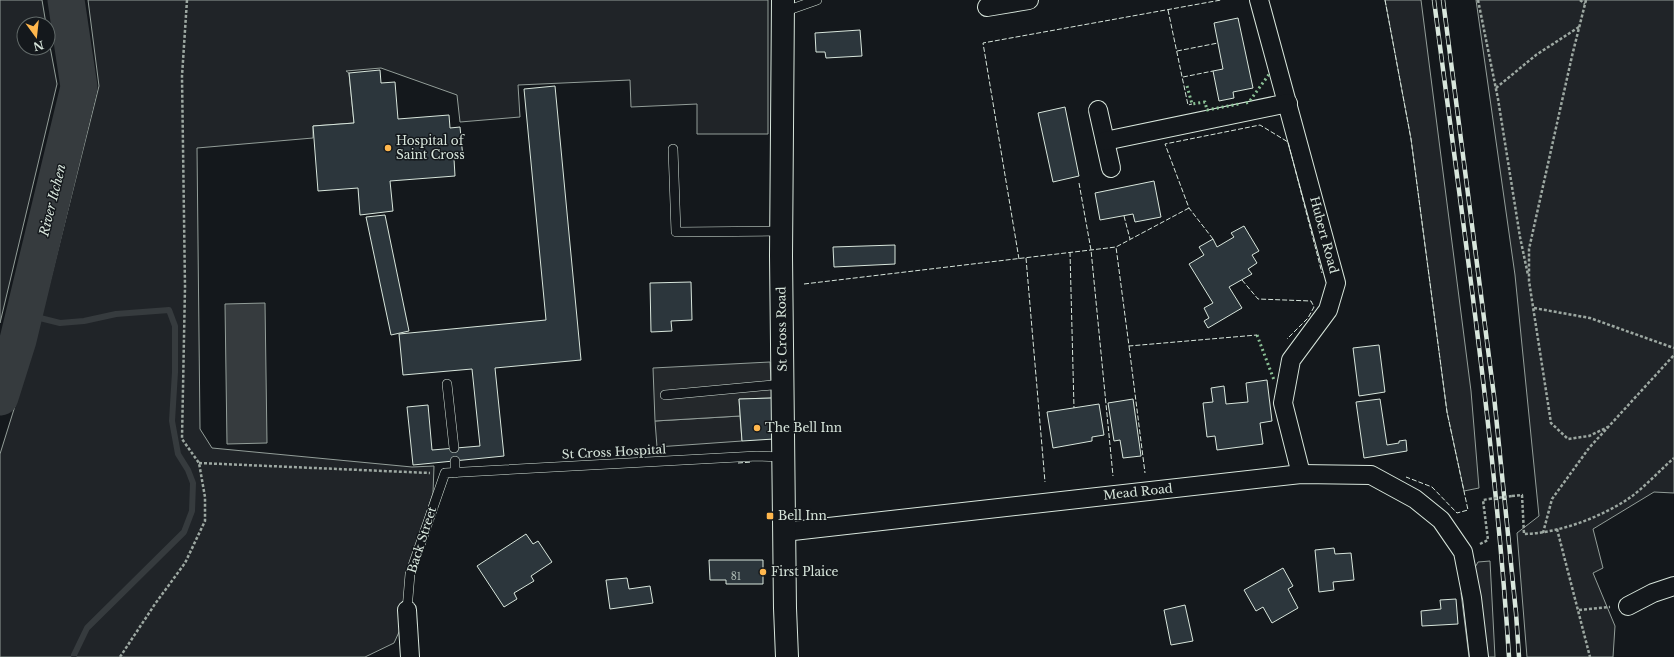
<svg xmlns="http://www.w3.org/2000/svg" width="1674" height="657" font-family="'Libre Baskerville',serif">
  <rect width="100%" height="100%" fill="#14181c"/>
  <!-- green -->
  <g fill="#202428" stroke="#939e99">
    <path d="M0,0H42L46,24H24V48H48V36L57,84L0,323Z"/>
    <path d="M88,0H768V134H697V104L631,107L630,80L518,85L520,117L460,122L457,95L381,68L346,71L349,73L354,123L313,126V138L197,148L200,429L212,448L412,467L434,466L433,493L408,570L405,619L394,643L365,657H0V454L34,345L99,86Z"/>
    <path d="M1385,0H1421L1471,391L1479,488L1464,491L1447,412L1411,139Z"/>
    <path d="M1476,0H1674V493L1654,492L1593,529L1603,568L1593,573L1615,626L1613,657H1527L1517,533L1539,516L1515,275Z"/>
    <path d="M740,416L742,441L657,447L655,421Z"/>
    <path d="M1490,561L1495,657H1469L1461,593L1478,562Z"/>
  </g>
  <!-- parking -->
  <path fill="#24282b" stroke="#939e99" d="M770,362L772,398L739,399L740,416L655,421L653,368Z"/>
  <!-- water -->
  <path fill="#363b3e" stroke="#939e99" d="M265,303L267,443L227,444L225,304Z"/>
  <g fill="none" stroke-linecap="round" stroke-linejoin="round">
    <!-- stream -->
    <path stroke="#363b3e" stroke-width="6" d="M24,314L60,323L84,321L116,314L169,310L175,326V372L172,421L178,454L188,470L193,483L192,511L184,532L87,628L74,655"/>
    <!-- river -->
    <path stroke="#363b3e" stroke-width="37" d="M0,397L18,340L79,87L66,0"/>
  </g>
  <!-- building -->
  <g fill="#2c363c" stroke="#d8e6dc">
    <path d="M1238,18L1253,88L1233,92L1234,98L1219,101L1213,71L1223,69L1214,23Z"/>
    <path d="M860,30L862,56L826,58L825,52H816L815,33Z"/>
    <path d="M380,70L381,83L395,82L398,119L449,115L450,128L460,127L463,158L454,159L455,176L390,181L393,211L360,215L358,188L318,191L313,126L354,123L349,73Z"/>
    <path d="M555,86L581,360L495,368L504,456L413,465L407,407L428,405L432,450L480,446L472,369L403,375L399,334L546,320L524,89Z"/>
    <path d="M1065,107L1079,176L1053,182L1038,113Z"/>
    <path d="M1154,181L1161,217L1135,222L1133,214L1100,220L1095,193Z"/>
    <path d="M385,215L409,331L391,335L366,217Z"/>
    <path d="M1244,226L1259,251L1252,255L1257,263L1248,269L1252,274L1229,287L1242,308L1208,328L1204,321L1209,318L1204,308L1213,303L1189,264L1204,255L1199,247L1213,239L1217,247L1234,237L1231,233Z"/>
    <path d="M895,245V264L834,267L833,247Z"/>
    <path d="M691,282L692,320L671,321L672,331L651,332L650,283Z"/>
    <path d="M1379,345L1385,392L1359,396L1353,348Z"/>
    <path d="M1267,380L1272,421L1260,423L1263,444L1217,450L1215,436L1207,437L1203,403L1213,402L1211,388L1224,386L1226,404L1248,402L1246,383Z"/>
    <path d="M772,398L774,439L742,441L739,399Z"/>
    <path d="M1133,399L1141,456L1123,458L1120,440L1114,441L1108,403Z"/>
    <path d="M1380,399L1387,445L1399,443V441L1406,440L1407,451L1364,458L1356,402Z"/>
    <path d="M1099,404L1104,435L1092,437V441L1053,448L1047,412Z"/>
    <path d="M526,534L533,544L538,541L552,562L531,576L534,581L514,593L517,599L504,607L477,566Z"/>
    <path d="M1334,548L1335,554L1351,553L1354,580L1333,582L1334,590L1319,592L1315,550Z"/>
    <path d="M709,560H763V584H726V580H710Z"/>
    <path d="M1283,568L1293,586L1288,589L1298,608L1272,623L1263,607L1256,611L1244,590Z"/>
    <path d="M627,578L629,589L650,586L653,603L610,609L606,580Z"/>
    <path d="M1456,599L1458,624L1422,626L1421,611L1441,609L1440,600Z"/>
    <path d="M1185,605L1193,641L1171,645L1164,610Z"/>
  </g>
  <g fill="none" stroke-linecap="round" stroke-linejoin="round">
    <!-- service casing -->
    <g stroke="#d8e6dc" stroke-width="10">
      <g id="service">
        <path d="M783,12L817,0"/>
        <path d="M673,149L676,232L781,231"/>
        <path d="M447,384L454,448"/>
        <path d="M665,395L783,384"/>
        <path d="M455,461V473"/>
        <path d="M407,610L410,574L445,473L757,456L784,457"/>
      </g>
    </g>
    <!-- minor casing -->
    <g stroke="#d8e6dc" stroke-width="20">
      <g id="minor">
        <path d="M1259,0L1336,283L1328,310L1291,360L1283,403L1301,474"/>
        <path d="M987,7L1029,0"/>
        <path d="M1098,110L1111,168"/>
        <path d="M1105,141L1288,103"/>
        <path d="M784,532L1301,474L1371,475L1415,499L1441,520L1463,552L1472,598L1479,657"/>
        <path d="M1628,606L1653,593L1674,586"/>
        <path d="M407,610L410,657"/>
      </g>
    </g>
    <!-- secondary casing -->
    <g stroke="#d8e6dc" stroke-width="24">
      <path id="secondary" d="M783,0L781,256L785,608L787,657"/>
    </g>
    <!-- path -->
    <g stroke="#9da8a2" stroke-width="2.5" stroke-dasharray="3 2" stroke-linecap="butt">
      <path d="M1478,0L1498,99L1520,237L1528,275"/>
      <path d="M1580,0L1585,4"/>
      <path d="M1586,0L1572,56L1529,249V281L1551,423L1568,439L1589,436L1608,427"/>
      <path d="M1496,88L1536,55L1579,27"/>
      <path d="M1534,308L1590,318L1674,348"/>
      <path d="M199,463L430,473"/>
      <path d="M1512,496L1522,495L1524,534C1559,533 1599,518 1628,499C1644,488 1660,470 1674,458"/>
      <path d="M1557,529L1590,657"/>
      <path d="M1543,533L1552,499L1589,448L1674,355"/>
      <path d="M1480,544L1488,540L1483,500L1489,499"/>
      <path d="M1579,610L1610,607"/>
      <path d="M120,657L155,604L185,563L205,521V497L199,463L182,439L185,287L182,76L187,0"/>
    </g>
    <!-- service -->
    <use href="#service" stroke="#14181c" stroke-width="9"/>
    <!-- minor -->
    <use href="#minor" stroke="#14181c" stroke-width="18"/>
    <!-- secondary -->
    <use href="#secondary" stroke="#14181c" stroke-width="22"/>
    <!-- rail casing -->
    <g stroke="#d8e6dc" stroke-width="4.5">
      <g id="rail">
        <path d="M1434,0C1462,219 1495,437 1509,657"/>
        <path d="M1443,0L1494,396L1516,613L1519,657"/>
      </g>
    </g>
    <!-- rail -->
    <use href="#rail" stroke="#14181c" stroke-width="3" stroke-dasharray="9" stroke-linecap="butt"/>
    <!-- path-bridge -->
    <path stroke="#9da8a2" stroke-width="2.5" stroke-dasharray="3 2" stroke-linecap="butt" d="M1489,499L1512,496"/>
    <!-- hedge -->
    <g stroke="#8ac095" stroke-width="3" stroke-dasharray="2 3" stroke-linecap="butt">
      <path d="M1187,86L1192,104L1205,102L1207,110L1239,104"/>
      <path d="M1246,103L1249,102L1270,73"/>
      <path d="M1257,335L1274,380"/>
    </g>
    <!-- fence -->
    <g stroke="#d8e6dc" stroke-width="1" stroke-dasharray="5 2" stroke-linecap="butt">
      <path d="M1385,0L1411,139L1447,412L1468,510L1457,513L1432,487L1406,477"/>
      <path d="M1168,10L1188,105L1192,104"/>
      <path d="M1177,51L1218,43"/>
      <path d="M1183,77L1213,71"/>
      <path d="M1079,183L1091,250L1113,476"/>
      <path d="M1189,208L1116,247L1129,346L1257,335"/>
      <path d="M1124,216L1130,239"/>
      <path d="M1213,239L1189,208L1165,144L1260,125L1288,142L1322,273"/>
      <path d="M1070,252L1074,408"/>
      <path d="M1026,258L1045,482"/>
      <path d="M1019,259L983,43L1221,0"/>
      <path d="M1242,280L1258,299L1311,301L1314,307L1308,318L1287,339"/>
      <path d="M804,284L1116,247"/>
      <path d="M1129,346L1145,473"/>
      <path d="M738,463L752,462"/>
    </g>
  </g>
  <!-- markers -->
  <g fill="#ffb74d" stroke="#14181c" stroke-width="1.5">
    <circle cx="388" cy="148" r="4"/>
    <circle cx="757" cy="428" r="4"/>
    <rect x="766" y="512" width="8" height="8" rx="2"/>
    <circle cx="763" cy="572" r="4"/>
  </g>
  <g text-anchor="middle" stroke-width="3" stroke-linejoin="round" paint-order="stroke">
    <!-- number labels -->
    <g font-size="10" fill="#adbab4">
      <text x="736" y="580">81</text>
    </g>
    <!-- poi labels -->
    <g font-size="12" fill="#d8e6dc" stroke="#14181c" text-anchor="start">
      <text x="396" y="145">Hospital of<tspan x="396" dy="14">Saint Cross</tspan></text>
      <text x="765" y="432">The Bell Inn</text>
      <text x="778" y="520">Bell Inn</text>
      <text x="771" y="576">First Plaice</text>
    </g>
    <!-- street labels -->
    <g font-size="12" fill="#d8e6dc" stroke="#14181c">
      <text transform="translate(1324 235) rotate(75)" y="4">Hubert Road</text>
      <text transform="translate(782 329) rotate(-91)" y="4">St Cross Road</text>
      <text transform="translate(614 452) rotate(-3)" y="4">St Cross Hospital</text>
      <text transform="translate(1138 492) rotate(-6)" y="4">Mead Road</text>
      <text transform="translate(422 540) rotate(-72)" y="4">Back Street</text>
    </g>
    <!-- water labels -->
    <g font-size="13" font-style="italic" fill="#d8e6dc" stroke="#14181c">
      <text transform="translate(52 200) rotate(-76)" y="5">River Itchen</text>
    </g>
  </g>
  <!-- north arrow -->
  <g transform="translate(36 36) rotate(165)"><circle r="19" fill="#14181c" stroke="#626a69"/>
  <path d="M0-3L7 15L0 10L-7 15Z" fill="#ffb74d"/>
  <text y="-6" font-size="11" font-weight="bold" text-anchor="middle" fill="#d8e6dc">N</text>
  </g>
</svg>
